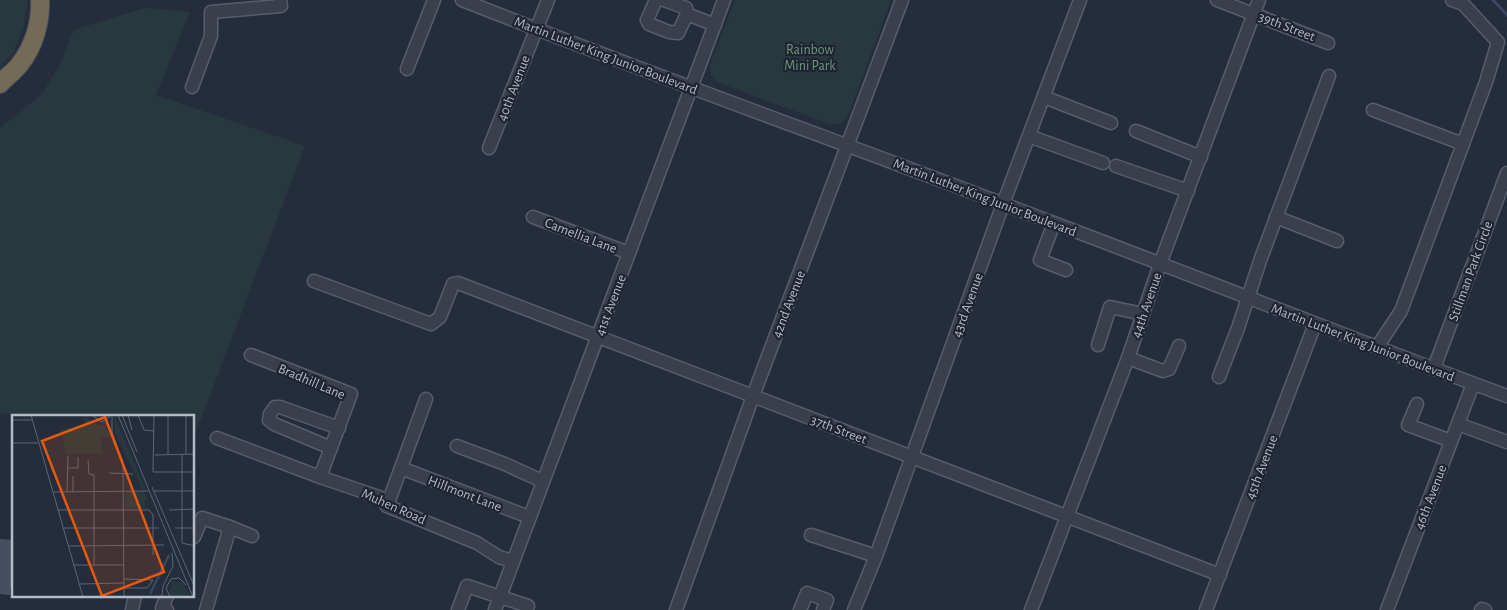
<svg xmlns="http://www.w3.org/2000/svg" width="1507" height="610" font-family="'Alegreya Sans',sans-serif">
  <rect width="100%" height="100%" fill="#252d3d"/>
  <!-- green -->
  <g fill="#27393e">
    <path d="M0,0H28L24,25L14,52L0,67Z"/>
    <path d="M735,0H891L848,116L841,124H829L717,82L711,75L710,65Z"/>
    <path d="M145,8L190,12L156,95L305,146L194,437V416H32L0,413V128L42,94L61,63L73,30Z"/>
  </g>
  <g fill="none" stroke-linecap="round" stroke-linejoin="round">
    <!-- stream -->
    <path stroke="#3a4764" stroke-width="3" d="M1493,0L1507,15"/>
  </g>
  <!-- building -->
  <path fill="#464e61" d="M0,539L14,540V587H10V595L0,594Z"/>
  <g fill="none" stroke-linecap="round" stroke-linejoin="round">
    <!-- minor casing -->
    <g stroke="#575d6b" stroke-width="15">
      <g id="minor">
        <path d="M462,0C657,77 855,147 1051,222C1203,279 1354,340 1507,396"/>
        <path d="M656,0L647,20L649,24L669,32L678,33L687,14L686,8L664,0"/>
        <path d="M1217,0L1328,43"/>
        <path d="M687,14L715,25"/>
        <path d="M407,69L434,0"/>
        <path d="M192,87L211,36V12L281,6L280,0"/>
        <path d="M1044,97L1111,123"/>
        <path d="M1373,110L1463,144"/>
        <path d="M1136,131L1201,157"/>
        <path d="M1029,136L1103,163"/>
        <path d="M489,148L548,0"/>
        <path d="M1116,166L1188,191"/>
        <path d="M533,217L629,253"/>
        <path d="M1276,217L1337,241"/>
        <path d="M1054,223L1040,260L1066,270"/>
        <path d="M314,281L431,324L440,317L453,284L458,283L1220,575"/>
        <path d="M1098,345L1110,307L1143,314"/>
        <path d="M1377,347L1401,311L1486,82L1498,42L1463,4L1452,0"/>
        <path d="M251,355L351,394L320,477"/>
        <path d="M1128,358L1163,371L1169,369L1179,346"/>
        <path d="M1434,368L1507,173"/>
        <path d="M1219,377L1238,328L1261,258L1329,76"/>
        <path d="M1417,404L1408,425L1451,441"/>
        <path d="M1458,424L1507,442"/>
        <path d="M217,438L320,477L382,498L387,506L477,543L499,557L512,561"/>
        <path d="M457,446L505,464L542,481"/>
        <path d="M331,448L274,424L269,420L270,414L275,407H280L339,428"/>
        <path d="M401,468L529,517"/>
        <path d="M387,506L426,399"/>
        <path d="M811,535L876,556"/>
        <path d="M194,537L202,518L230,527"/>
        <path d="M132,610L135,596"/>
        <path d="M167,610L162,608L167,596"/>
        <path d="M206,610L230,527L252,536"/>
        <path d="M458,610L467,586L528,606L526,610"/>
        <path d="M495,610L724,0"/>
        <path d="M676,610L753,396L902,0"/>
        <path d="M800,610L807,593L827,600L823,610"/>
        <path d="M854,610L876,556L1003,204L1080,0"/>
        <path d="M1031,610L1128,358L1160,264L1259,0"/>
        <path d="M1206,610L1315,324"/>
        <path d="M1387,610L1473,384"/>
        <path d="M1481,610L1482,609L1485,610"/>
      </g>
    </g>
    <!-- highway casing -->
    <g stroke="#444a58" stroke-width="20">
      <path id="highway" d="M0,84C6,77 15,71 20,64C34,46 41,22 40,0"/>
    </g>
    <!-- minor -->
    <use href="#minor" stroke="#393f4d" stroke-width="12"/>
    <!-- highway -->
    <use href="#highway" stroke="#736b56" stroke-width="18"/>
  </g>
  <g text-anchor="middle" stroke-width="4.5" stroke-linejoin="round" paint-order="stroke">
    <!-- street labels -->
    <g font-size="14" fill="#b5bac8" stroke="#1e2432">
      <text transform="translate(1287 26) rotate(21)" y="5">39th Street</text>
      <text transform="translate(606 55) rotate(21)" y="5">Martin Luther King Junior Boulevard</text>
      <text transform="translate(513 88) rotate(-69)" y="5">40th Avenue</text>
      <text transform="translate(985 197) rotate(21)" y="5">Martin Luther King Junior Boulevard</text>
      <text transform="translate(581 235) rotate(21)" y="5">Camellia Lane</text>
      <text transform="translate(1470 271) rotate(-70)" y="5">Stillman Park Circle</text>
      <text transform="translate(788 304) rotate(-69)" y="5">42nd Avenue</text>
      <text transform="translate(610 305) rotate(-69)" y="5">41st Avenue</text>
      <text transform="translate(967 305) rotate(-70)" y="5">43rd Avenue</text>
      <text transform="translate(1146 305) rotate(-71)" y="5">44th Avenue</text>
      <text transform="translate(1363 342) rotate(21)" y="5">Martin Luther King Junior Boulevard</text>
      <text transform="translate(312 381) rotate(23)" y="5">Bradhill Lane</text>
      <text transform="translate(839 429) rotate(21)" y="5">37th Street</text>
      <text transform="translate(1261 467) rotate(-69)" y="5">45th Avenue</text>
      <text transform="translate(465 493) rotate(21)" y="5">Hillmont Lane</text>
      <text transform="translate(1430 497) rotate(-69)" y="5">46th Avenue</text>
      <text transform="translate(394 506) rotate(24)" y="5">Muhen Road</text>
    </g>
    <!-- park labels -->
    <g font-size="14" fill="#6d987c" stroke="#1e2432">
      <text x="810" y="54">Rainbow<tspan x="810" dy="16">Mini Park</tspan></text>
    </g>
  </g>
  <!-- overview -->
  <g transform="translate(12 415)">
    <rect width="182" height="182" fill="#252d3d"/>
    <path d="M72,0L85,10L93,11L99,22H89L90,39H54L49,15L74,8ZM102,0L134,75H131L103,19ZM114,77H132L136,85L133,86V93H113ZM160,166L171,168L178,182H160L157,179Z" fill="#27393e"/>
    <path fill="none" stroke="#3a4764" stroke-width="2.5" d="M138,179L157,140"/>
    <path fill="none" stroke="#5f6575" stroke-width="1" d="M19,0L71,182M80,0L90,7L100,0M106,0L181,182M110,0L125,37M116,0L120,15M126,0L132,15L142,16M142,0L141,57H183M174,0V39M100,2V17L111,48L112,182M0,5H20M0,28H26M156,39V0M170,39V128L183,131M143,40L183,39M76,45L77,59L82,60V150M56,53H66V42M97,58L121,59M61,61V77M140,72L183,173M142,76H183M42,77L136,76M55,77L56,41M46,95H137L141,100V140M157,95L183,94M52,113H147M163,113H183M57,131L152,130M62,150H111M112,164L141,165L135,173H112M68,169L112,168M150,182L151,171L161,151L160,138M158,182L154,173L159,164L167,163L174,170"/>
    <path fill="#e8590c" fill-opacity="0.15" stroke="#e8590c" stroke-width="2.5" d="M93,2L152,157L90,181L30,26Z"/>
    <rect width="182" height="182" fill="none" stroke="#b5bac8" stroke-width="2.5"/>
  </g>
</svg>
